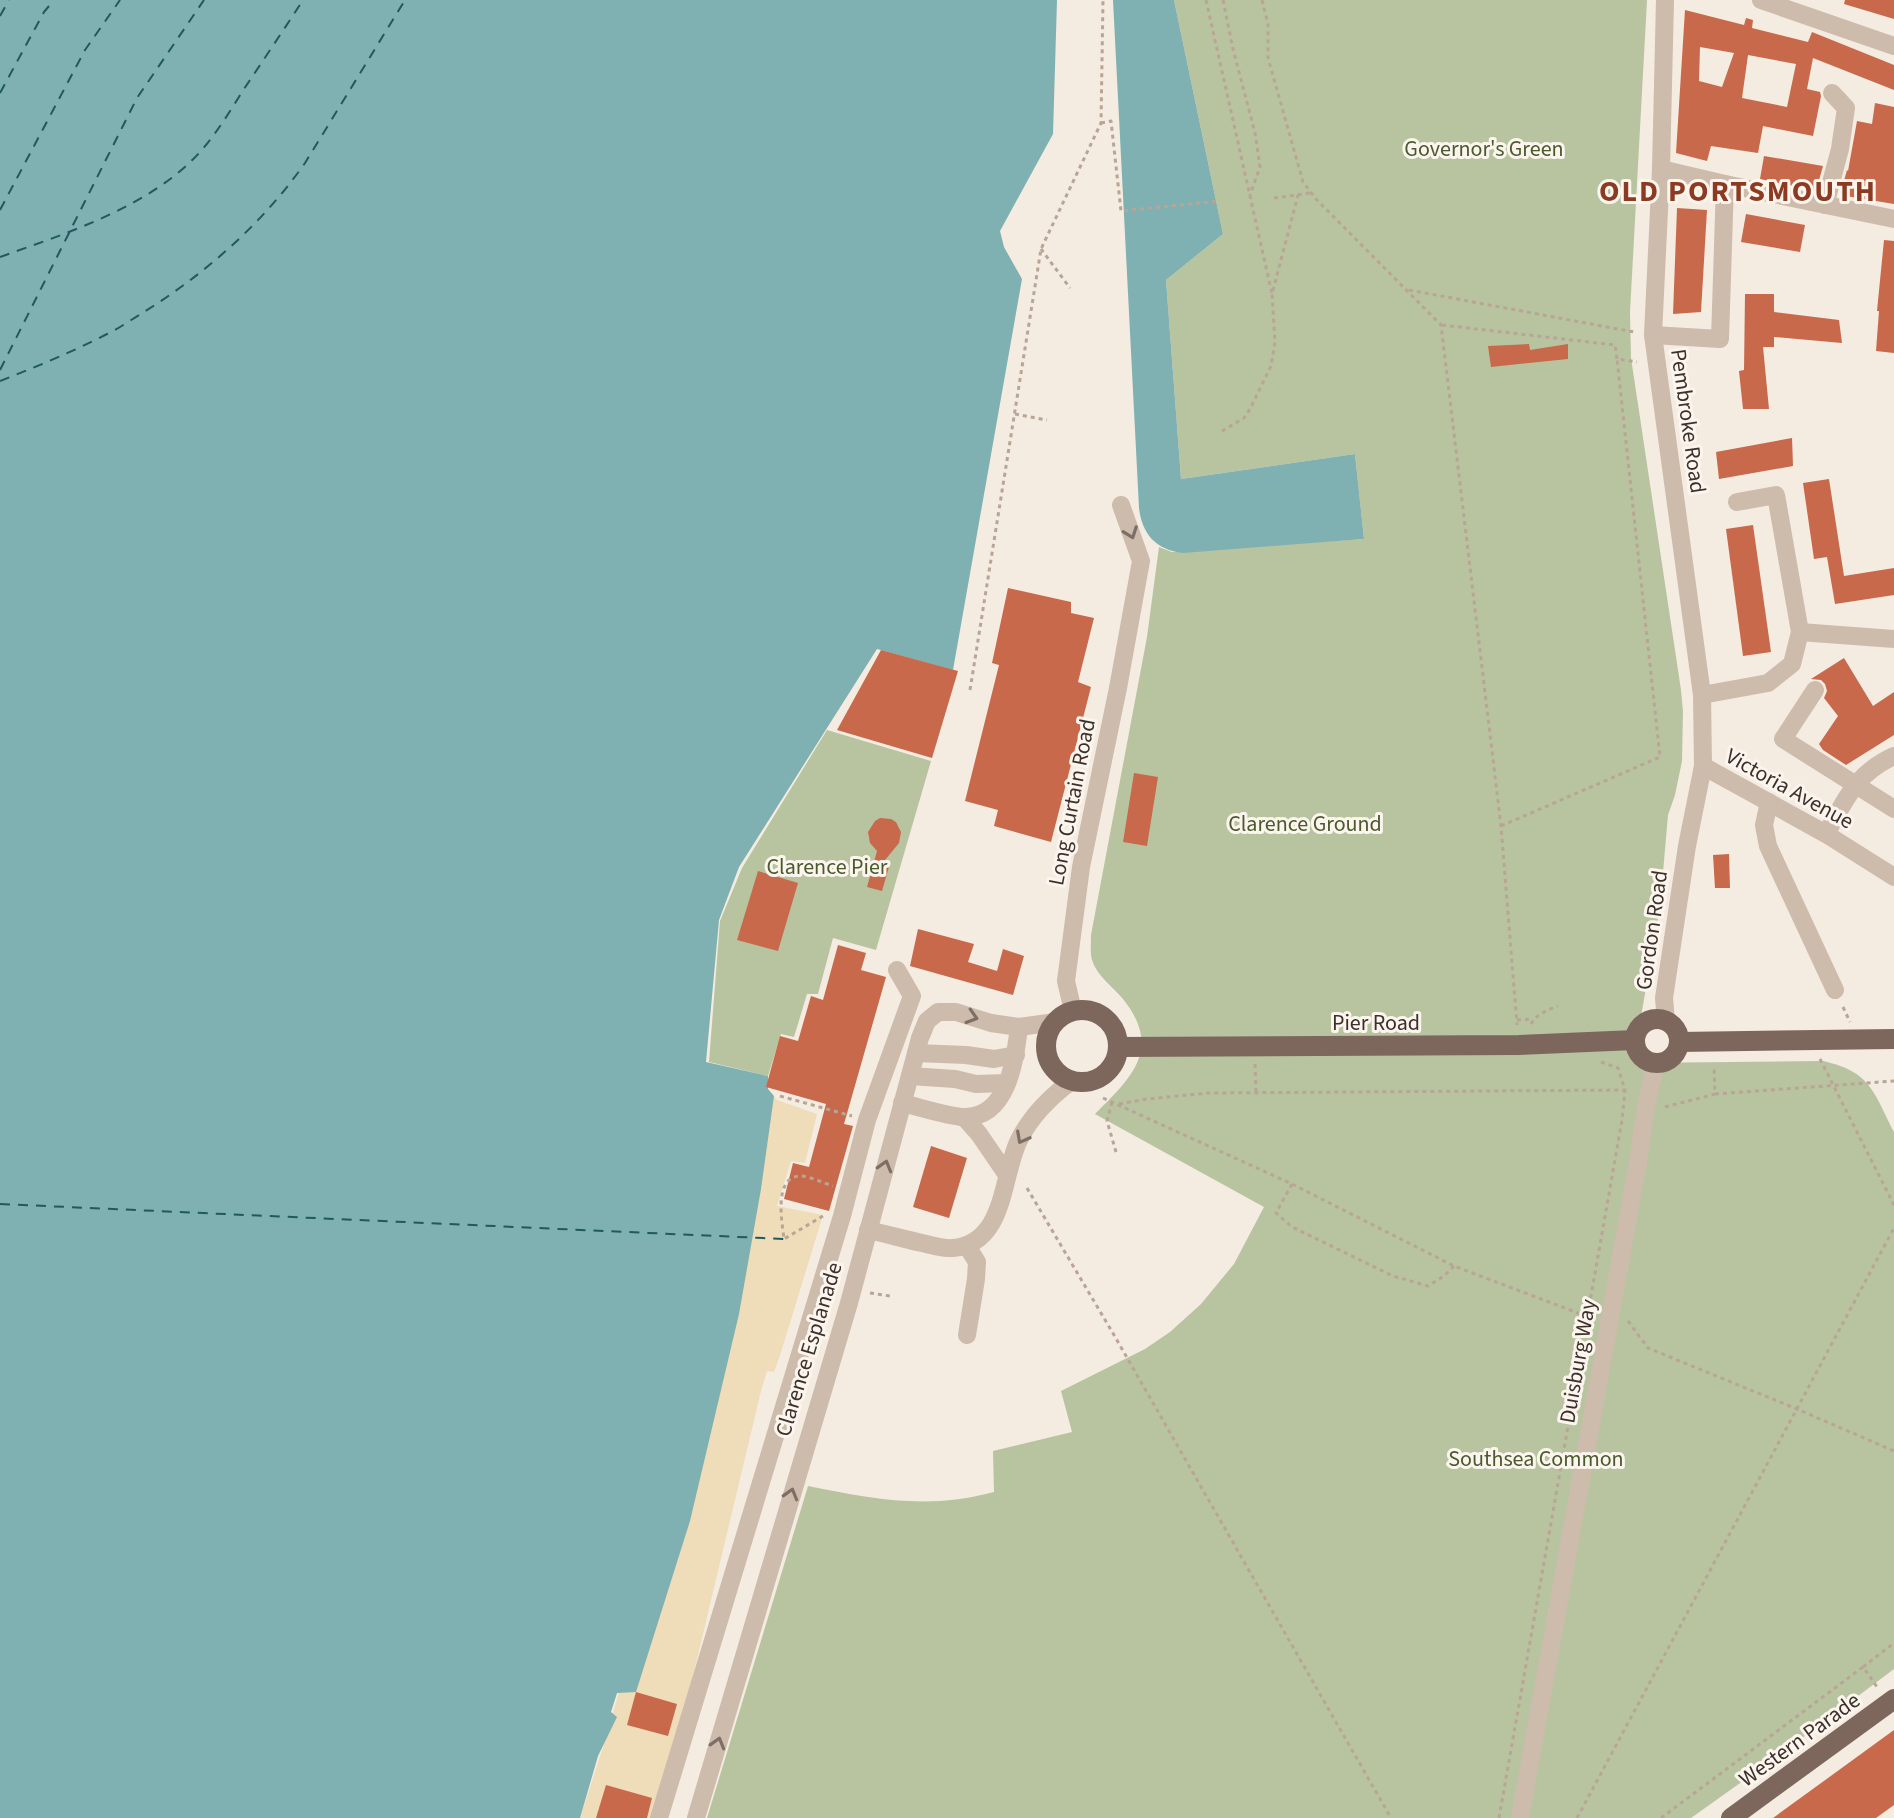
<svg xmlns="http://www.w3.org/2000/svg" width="1894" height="1818" font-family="'Source Sans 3',sans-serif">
  <rect width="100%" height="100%" fill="#f4ebe1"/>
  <!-- green -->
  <g fill="#b8c4a0">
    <path d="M1174,0H1647L1630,312L1631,358L1681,690L1683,712L1682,761L1675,795L1668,815L1660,907L1633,1063L1823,1061C1871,1072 1873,1091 1894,1132V1669L1785,1751L1691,1818H707L808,1486C873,1499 928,1510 994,1492L993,1451L1072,1432L1061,1391L1145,1349L1170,1332L1201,1304L1234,1264L1264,1207L1095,1114C1131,1078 1163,1049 1123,999C1113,987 1097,976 1092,960C1090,953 1091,943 1091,935L1147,637L1159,547L1172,552L1364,539L1355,454L1181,479L1166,280L1223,234Z"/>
    <path d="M827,730L931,761L876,950L833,938L818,994H807L794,1037L781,1034L768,1076L709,1062L720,921L742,868Z"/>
  </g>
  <!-- sand -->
  <path fill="#efdcb8" d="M768,1076V1089L777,1100L817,1114L805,1163L791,1161L777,1206L823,1215L781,1352L774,1372L767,1371L761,1391L659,1818H580L605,1741L625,1671Z"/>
  <!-- water -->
  <g fill="#7fb0b2">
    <path d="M0,0H1057L1053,134L1000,231L1004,247L1022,279L953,670L877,649L739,867L719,920L706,1062L768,1076V1089L774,1096L761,1189L739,1314L690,1521L636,1692L617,1693L611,1712L617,1717L598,1756L580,1818H0Z"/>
    <path d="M1113,0H1174L1223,234L1166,280L1181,479L1355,454L1364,539L1183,553C1156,550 1142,534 1139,508Z"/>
  </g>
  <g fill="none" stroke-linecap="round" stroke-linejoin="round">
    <!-- ferry -->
    <g stroke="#1f5a5e" stroke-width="2" stroke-dasharray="10 8" stroke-linecap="butt">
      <path d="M0,16L9,0"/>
      <path d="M0,93L44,12L54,0"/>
      <path d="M0,210L85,50L120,0"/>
      <path d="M0,257C67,233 150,207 200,152C216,134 229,113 242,92C262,62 283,31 303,0"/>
      <path d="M0,370L137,98L204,0"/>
      <path d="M0,381C36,367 72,352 107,334C120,328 132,319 144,312C206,273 262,224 305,163L405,0"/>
      <path d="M0,1204L784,1239"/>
    </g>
  </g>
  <!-- building -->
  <g fill="#c8694b" fill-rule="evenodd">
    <path d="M1845,0H1894V19L1844,4Z"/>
    <path d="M1685,10L1744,25L1746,18L1753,20L1752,28L1808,42L1812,32L1894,65V90L1813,58L1807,89L1820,92L1821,96L1813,136L1763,126L1758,153L1711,146L1707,161L1676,153ZM1700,47L1734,53L1722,87L1699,81ZM1748,55L1796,64L1787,107L1742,98Z"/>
    <path d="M1875,103L1894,107V204L1840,195L1847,170L1848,171L1857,121L1872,124Z"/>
    <path d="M1764,156L1823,166L1816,191L1760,179Z"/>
    <path d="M1677,208L1707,210L1701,312L1673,314Z"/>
    <path d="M1746,214L1805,225L1800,252L1741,242Z"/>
    <path d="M1884,240L1894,241V353L1876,351L1879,311H1877Z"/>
    <path d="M1745,294H1774V312L1839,320L1842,343L1774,337V347H1763L1769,409H1743L1739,371L1744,370Z"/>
    <path d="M1529,344L1530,350L1568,344V359L1491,367L1488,346Z"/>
    <path d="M1792,438L1793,466L1719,479L1716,452Z"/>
    <path d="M1829,479L1844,576L1894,568V595L1835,604L1827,557L1814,559L1803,483Z"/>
    <path d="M1753,525L1771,652L1743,656L1726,529Z"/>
    <path d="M1008,588L1071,602V613L1094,618L1078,682L1091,687L1051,842L994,826L998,810L965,801L999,665L992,663Z"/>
    <path d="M881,650L958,671L932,758L837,730Z"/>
    <path d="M1844,658L1873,706L1894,692V735L1846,765L1823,750L1819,744L1838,716L1824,698L1827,691L1825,684L1821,680L1811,679Z"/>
    <path d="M1134,773L1158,777L1147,846L1123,842Z"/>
    <path d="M880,818L891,819L896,822L901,832L899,843L881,865L889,867L882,891L867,887L877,851L870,843L868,832L875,821Z"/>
    <path d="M1729,854L1730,888H1715L1713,855Z"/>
    <path d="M758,871L798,883L778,951L737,940Z"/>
    <path d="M918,929L974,944L968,962L997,971L1003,949L1024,956L1013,995L910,966Z"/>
    <path d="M838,945L866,953L861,970L886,977L844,1124L853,1126L829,1211L784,1199L793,1163L809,1167L826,1104L766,1087L780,1036L798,1041L811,996L823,1000Z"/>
    <path d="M931,1146L967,1158L949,1218L913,1207Z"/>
    <path d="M636,1692L677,1704L668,1736L627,1725Z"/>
    <path d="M1894,1730V1805L1876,1818H1773Z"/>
    <path d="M606,1785L652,1798L647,1818H596Z"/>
  </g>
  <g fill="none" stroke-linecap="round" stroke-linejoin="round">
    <!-- path -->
    <g stroke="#b9a596" stroke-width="3" stroke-dasharray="4 4" stroke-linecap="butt">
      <path d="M1206,0L1272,294"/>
      <path d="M1223,0L1233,49L1255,133L1260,167L1250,195"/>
      <path d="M1262,0L1268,24V58L1303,182L1316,199L1441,325L1501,826L1517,1025"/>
      <path d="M1101,123L1111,121L1121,211L1219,201"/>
      <path d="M1274,198L1310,193"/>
      <path d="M1041,249L1070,288"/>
      <path d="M1409,290L1634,332"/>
      <path d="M1442,325L1615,345L1617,359L1637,362"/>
      <path d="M1015,414L1047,420"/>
      <path d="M1222,431L1244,418L1250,409L1271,366L1275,342L1272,294L1298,195"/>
      <path d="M970,690L1041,249L1101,123L1103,0"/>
      <path d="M1501,826L1660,757L1617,359"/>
      <path d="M1843,1007L1850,1022"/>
      <path d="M1517,1020L1533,1019"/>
      <path d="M1531,1024C1537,1014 1547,1010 1558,1006"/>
      <path d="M1820,1059L1894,1205"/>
      <path d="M1255,1064L1256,1092"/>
      <path d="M1715,1094L1894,1081"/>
      <path d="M780,1096L852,1116"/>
      <path d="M1103,1098L1292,1184L1454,1266L1586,1316"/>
      <path d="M1112,1102L1107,1121L1116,1152"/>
      <path d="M1119,1104L1147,1099L1209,1093L1625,1090"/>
      <path d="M1665,1107L1715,1094L1714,1066"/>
      <path d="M1292,1184L1276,1213L1292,1227L1393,1276L1428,1286L1444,1276L1454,1266"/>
      <path d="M1027,1188L1114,1335L1391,1818"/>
      <path d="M823,1216L784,1239C782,1222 773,1176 801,1176C811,1177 824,1183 833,1186"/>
      <path d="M870,1293L890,1296"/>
      <path d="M1628,1321L1648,1348L1797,1409L1894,1451"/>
      <path d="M1863,1667L1894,1643"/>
      <path d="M1499,1818L1622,1120L1625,1090L1618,1068L1601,1062"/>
      <path d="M1577,1818L1894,1228"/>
      <path d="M1661,1818L1863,1667L1877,1687"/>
    </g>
    <!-- minor -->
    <g stroke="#cdbbac" stroke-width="18">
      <path d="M1665,0L1661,169L1653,335L1702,695L1703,766L1687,846L1664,998L1666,1021"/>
      <path d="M1761,0L1894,46"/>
      <path d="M1661,169L1725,184L1894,219"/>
      <path d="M1825,205L1840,149L1846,108L1832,93"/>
      <path d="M1653,335L1720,339L1725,184"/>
      <path d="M1800,632L1894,639"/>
      <path d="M1815,690L1783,739L1894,809"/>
      <path d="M1702,695L1768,683L1792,664L1800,632L1776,495L1737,502"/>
      <path d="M1703,766L1826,834L1894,877"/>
      <path d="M1769,802L1764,825L1768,846L1835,990"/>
      <path d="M1826,834C1846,799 1855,774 1894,756"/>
      <path d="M1073,1011L1066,981L1081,867L1118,688L1141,561L1121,505"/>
      <path d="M916,1053L966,1055L994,1059L1016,1055"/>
      <path d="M910,1076L955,1079L976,1084L1007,1083"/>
      <path d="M902,1103C919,1107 947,1116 963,1117C1008,1119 1015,1060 1019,1027"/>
      <path d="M964,1117L979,1134L1007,1175"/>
      <path d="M868,1230C886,1234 904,1239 922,1243C932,1245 943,1249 953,1248C1006,1243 1001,1177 1019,1140C1031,1116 1051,1096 1073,1080"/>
      <path d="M967,1335L976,1279L977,1262L967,1246"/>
      <path d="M659,1818L842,1216L867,1120L912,996L897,970"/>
      <path d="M696,1818L849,1303L920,1038L927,1021L938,1012H956L991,1023L1019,1027L1055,1022"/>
      <path d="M1520,1818L1638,1162L1646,1106L1656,1063"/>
    </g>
    <!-- major -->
    <g stroke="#7d675c" stroke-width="20">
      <circle cx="1082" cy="1046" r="36"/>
      <circle cx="1657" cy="1041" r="22"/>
      <path d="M1679,1042L1894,1039"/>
      <path d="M1118,1047L1519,1045L1635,1040"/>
      <path d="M1731,1818L1894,1699"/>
    </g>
  </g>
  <!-- one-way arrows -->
  <defs><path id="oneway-chevron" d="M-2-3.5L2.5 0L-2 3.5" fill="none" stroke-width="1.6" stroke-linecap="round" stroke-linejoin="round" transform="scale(2)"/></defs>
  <g stroke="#7d6f65">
    <use href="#oneway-chevron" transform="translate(1131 533) rotate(70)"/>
    <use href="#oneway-chevron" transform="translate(972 1017) rotate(17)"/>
    <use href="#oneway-chevron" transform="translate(1022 1138) rotate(118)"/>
    <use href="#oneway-chevron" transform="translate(885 1166) rotate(-74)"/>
    <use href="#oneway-chevron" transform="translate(791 1494) rotate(-74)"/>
    <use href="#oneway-chevron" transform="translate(718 1743) rotate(-74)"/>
  </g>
  <g text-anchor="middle" stroke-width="6" stroke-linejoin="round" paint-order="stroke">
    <!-- park labels -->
    <g font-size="22" fill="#4a5a2e" stroke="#fbf5ee">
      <text x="1484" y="156">Governor's Green</text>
      <text x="1305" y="831">Clarence Ground</text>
      <text x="827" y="874">Clarence Pier</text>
      <text x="1536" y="1466">Southsea Common</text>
    </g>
    <!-- street labels -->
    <g font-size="22" fill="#3b302b" stroke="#fbf5ee">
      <text transform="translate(1689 421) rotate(82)" y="8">Pembroke Road</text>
      <text transform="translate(1790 788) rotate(29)" y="8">Victoria Avenue</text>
      <text transform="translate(1071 802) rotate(-79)" y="8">Long Curtain Road</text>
      <text transform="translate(1651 930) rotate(-82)" y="8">Gordon Road</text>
      <text x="1376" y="1030">Pier Road</text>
      <text transform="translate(808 1349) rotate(-73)" y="8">Clarence Esplanade</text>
      <text transform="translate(1577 1361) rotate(-80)" y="8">Duisburg Way</text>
      <text transform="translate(1799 1739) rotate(-36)" y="8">Western Parade</text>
    </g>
    <!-- district labels -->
    <g font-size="30" font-weight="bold" letter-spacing="2" fill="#8c3b22" stroke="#fbf5ee">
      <text x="1738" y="201">OLD PORTSMOUTH</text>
    </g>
  </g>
</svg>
